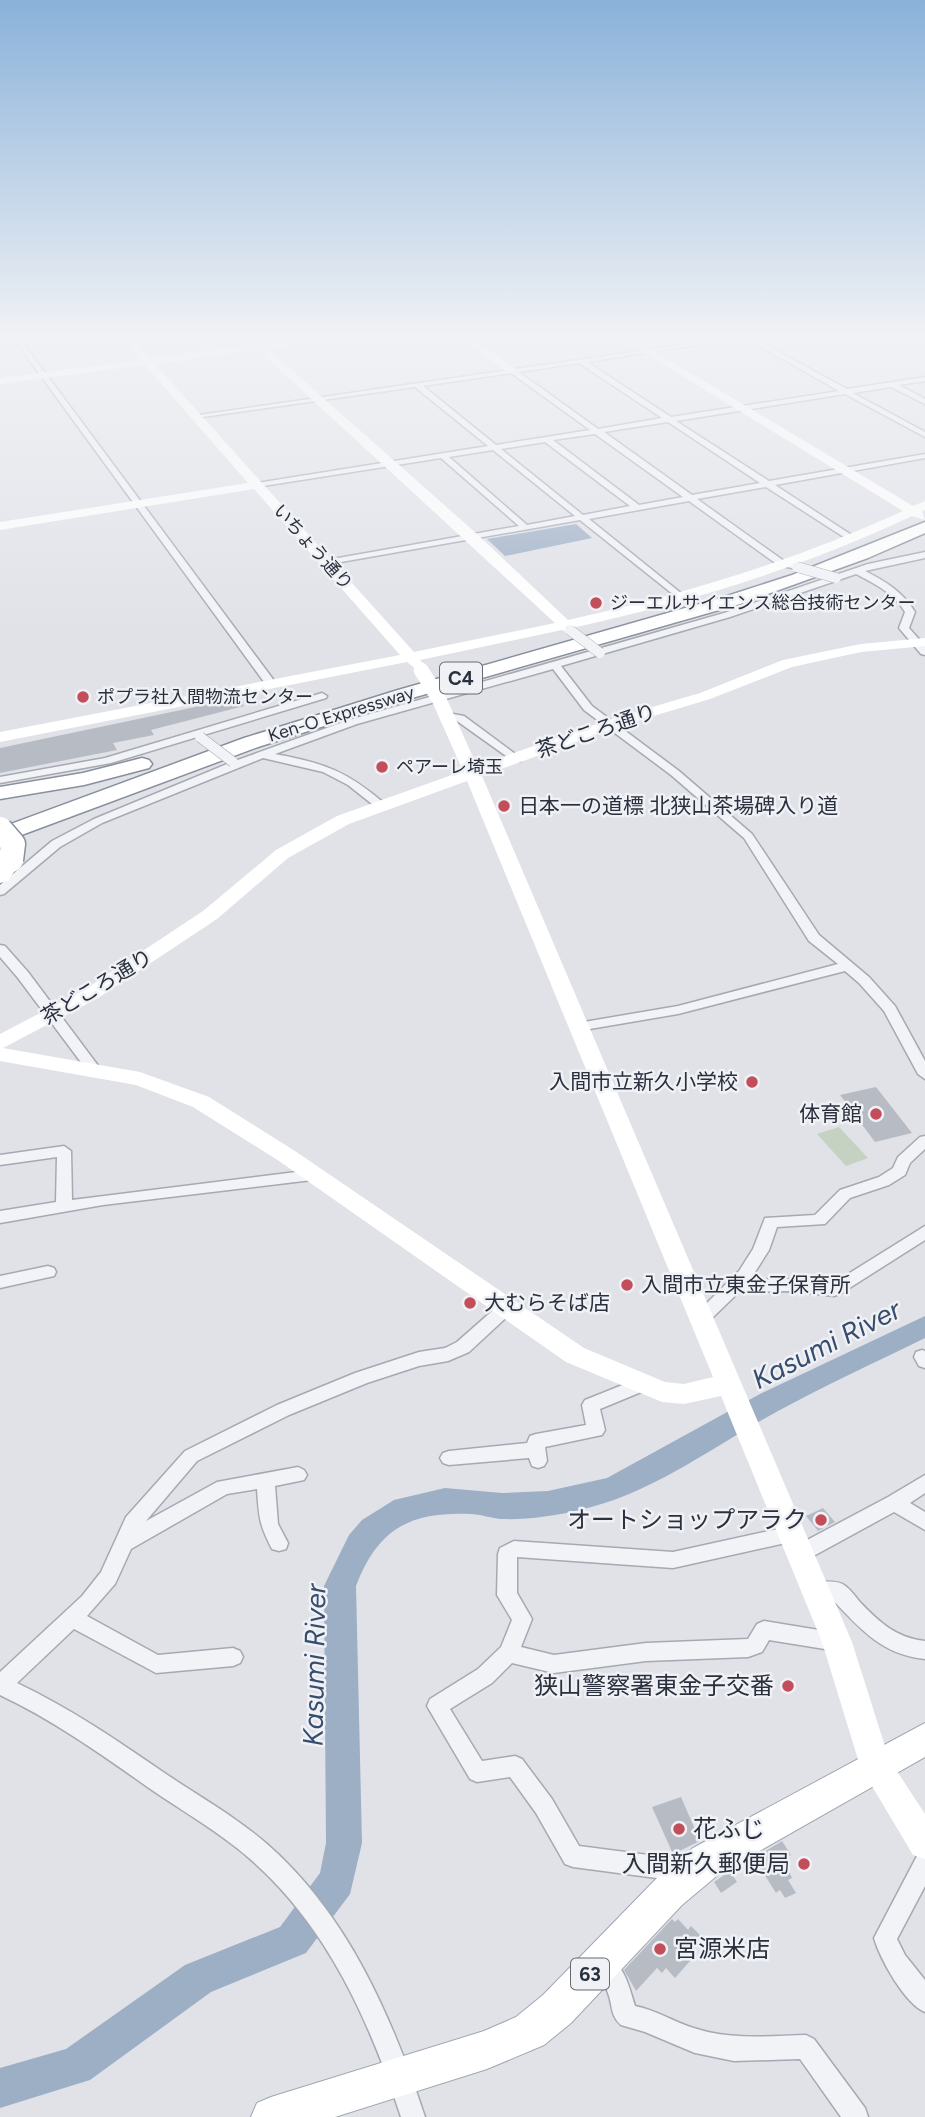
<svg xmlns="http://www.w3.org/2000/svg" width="925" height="2117" font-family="Figtree,'Noto Sans JP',sans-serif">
  <rect width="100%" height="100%" fill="#e0e2e8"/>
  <!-- green -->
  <path fill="#c5d1c1" d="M839,1127L868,1158L846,1166L817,1134Z"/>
  <!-- water -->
  <path fill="#9dafc5" d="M576,524L592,538L505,556L487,539Z"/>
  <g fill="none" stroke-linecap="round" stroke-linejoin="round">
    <!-- river -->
    <path fill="#9dafc5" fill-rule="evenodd" d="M925,1316V1338C876,1362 826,1385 778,1411C714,1446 652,1494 580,1510C554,1516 527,1520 501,1519C490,1518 480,1514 470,1514C409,1512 378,1529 356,1586L362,1843L350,1894L306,1953L211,1992L90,2080L0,2108V2068L66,2049L185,1965L280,1927L320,1873L326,1843L324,1586L349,1535L362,1520L394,1500L445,1488L502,1493L548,1491L607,1478L760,1394Z"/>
  </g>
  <!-- building -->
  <g fill="#b7bcc4">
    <path d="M238,698L244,706L151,730L154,735L113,743L117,750L0,773V748Z"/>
    <path d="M876,1087L912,1133L875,1142L840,1095Z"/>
    <path d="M823,1508L835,1522L818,1531L806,1516Z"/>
    <path d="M681,1797L700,1841L673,1854L652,1807Z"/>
    <path d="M782,1841L791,1855L783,1859L792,1878L788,1880L796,1893L785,1898L780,1890L776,1893L754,1858Z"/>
    <path d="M730,1871L737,1882L721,1893L714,1882Z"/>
    <path d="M672,1919L675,1922L678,1919L688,1930L691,1926L701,1936L685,1954L691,1960L675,1978L666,1968L662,1973L657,1968L636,1991L624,1970Z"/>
  </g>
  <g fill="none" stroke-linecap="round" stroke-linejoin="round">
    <!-- street casing -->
    <g stroke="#a6a9b2" stroke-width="3">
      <g id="street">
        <path d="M14,339H20L275,682V686H267Z"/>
        <path d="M722,339H737L587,362L671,417L839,391L747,339H755L847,389L925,377V381L899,385L925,399V404L891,387L853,393L925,432V437L845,394L676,421L769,481L925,454V458L775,485L853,536V540L850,541L766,487L697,499L784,561L799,564L801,566L796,569L778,565L689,501L589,519L682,594V598L679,599L580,520L324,565L322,563L327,560L519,526L441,458L257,487L253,485L257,483L488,446L415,387L196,418L192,416ZM579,363L662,418L598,429L519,372ZM511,373L590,430L496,445L423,386ZM668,422L760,483L692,495L604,432ZM595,434L683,497L639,505L553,440ZM545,442L630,506L583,515L501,449ZM493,450L575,516L527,525L449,457Z"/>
        <path d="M925,552V558L865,571C885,581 903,592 915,612L909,628L925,646V655L921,654L899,628L905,612C894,593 875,584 856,574L730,617L561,666L592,706L679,771L752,834L819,935L869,977L895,1006L925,1061V1079L918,1074L884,1011L859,983L845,971L678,1014L578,1031L573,1030L571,1027L573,1024L578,1023L678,1006L838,964L809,941L744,838L671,775L584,710L553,669L357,724L275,754C324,763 347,771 385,804V808H377L348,785L323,772L263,758L102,823L60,847L4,894L0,895V885L52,841L94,819L232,762L349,720L724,613L868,564Z"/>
        <path d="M322,693L327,696L326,698L111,763L0,783V777L105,758Z"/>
        <path d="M448,713L464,716L522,759L521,761H513L457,721L444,718L443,716Z"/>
        <path d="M0,945L5,946L28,972L99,1067L101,1070L99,1073H89L18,978L0,957Z"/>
        <path d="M925,1136V1149L910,1163L905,1175L889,1185L850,1198L825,1224L777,1227L769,1250L750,1280L790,1279L832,1284L925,1226V1240L840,1294L834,1296L790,1291L739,1292L708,1322L702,1324L696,1322L694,1318L696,1314L739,1271L753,1249L765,1218L815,1215L840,1190L879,1177L893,1168L898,1157L920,1137Z"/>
        <path d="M64,1146L71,1151L72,1200L312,1170L317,1171L320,1175L317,1179L312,1180L103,1205L0,1223V1211L56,1202L57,1157L0,1165V1155Z"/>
        <path d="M48,1266L54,1268L56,1272L54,1276L0,1288V1276Z"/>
        <path d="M505,1303L511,1305L513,1309L511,1313L469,1352L448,1361L419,1366L367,1383L289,1415L197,1461L146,1521L217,1482L298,1467L304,1470L307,1475L304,1480L275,1486L278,1524L288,1543L286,1549L279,1551L272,1549C259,1524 259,1517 257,1489L227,1494L131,1549L115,1584L87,1616L158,1655L233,1648L240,1651L243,1657L240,1663L233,1666L156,1673L74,1629L17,1683C70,1708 118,1741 166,1774C200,1797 236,1817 267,1844C348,1915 392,2017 425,2117H401C370,2022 327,1925 249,1858C218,1831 182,1811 149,1788C101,1754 53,1720 0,1695V1672L82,1596L101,1572L126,1517L185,1451L277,1405L355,1373L419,1352L445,1348L457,1342L499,1305Z"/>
        <path d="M922,1350L925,1351V1368L919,1366L914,1357L916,1352Z"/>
        <path d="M640,1378L646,1380L649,1385L646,1390L600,1409L605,1430L602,1435L545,1447L547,1461L544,1466L538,1468L532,1466L529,1458L449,1465L443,1463L440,1458L443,1453L449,1451L527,1443L530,1436L536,1434L586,1425L582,1405L585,1400Z"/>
        <path d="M925,1475V1493L910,1503L925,1512V1530L894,1512L808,1559L801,1561L794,1559L792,1553L794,1547L888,1497Z"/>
        <path d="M792,1526L799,1528L801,1534L799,1540L673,1568L517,1557V1593L532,1619L521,1647L554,1655L646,1643L748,1639L757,1624L764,1621L837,1633L844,1636L847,1642L844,1648L837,1651L769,1640L762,1652L748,1657L646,1661L554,1673L512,1663L492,1683L450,1709L482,1761L515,1756L522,1759L552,1799L579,1846L687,1860L695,1863L698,1871L695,1879L687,1882L573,1867L565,1864L536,1813L510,1777L477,1782L470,1779L427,1706L430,1699L478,1669L501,1647L512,1620L497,1595L498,1554L500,1548L514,1541L673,1552Z"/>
        <path d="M816,1582C824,1582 837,1580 844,1585C850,1589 855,1596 859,1601C879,1622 896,1638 925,1641V1659C883,1655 860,1629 833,1600H816L809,1597L806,1591L809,1585Z"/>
        <path d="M925,1853V1886L897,1939L905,1955L925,1980V2012C905,2004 880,1959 874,1938L917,1856Z"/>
        <path d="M600,1952C625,1963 628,1984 635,2006C657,2010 675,2023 697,2029C732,2040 769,2036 806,2035L814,2039L865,2108L868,2117H841L800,2059L734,2061L695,2053L645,2032L621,2025C610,2015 613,2006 608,1993C605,1982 593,1975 588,1964L592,1956Z"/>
      </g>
    </g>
    <!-- primary casing -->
    <g stroke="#a0a7b2" stroke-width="2">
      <path id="primary" d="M925,1723V1757L719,1874L682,1905L571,2023L544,2045L487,2069L335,2117H251L257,2103L271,2097L484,2031L516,2017L543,1995L656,1879L693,1848Z"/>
    </g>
    <!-- highway casing -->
    <g stroke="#88909d" stroke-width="3">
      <g id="highway">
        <path d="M925,522V533L868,558L740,604L412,698L258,747L0,843V828L244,738L398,690L727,596L792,575Z"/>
        <path d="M142,758L149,760L152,764L149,768L84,785L0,799V787L83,773Z"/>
        <path d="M11,853L22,860L8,881L0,883V860Z"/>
      </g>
    </g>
    <!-- street -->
    <use href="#street" fill="#f2f3f6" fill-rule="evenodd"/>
    <!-- secondary -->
    <g fill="#fff" fill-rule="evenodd">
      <path d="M122,339H132L150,358L252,345L246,339H257L262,344L327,339L268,349L477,534L568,620C683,595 796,560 903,511L622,339H634L913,506L925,501V510L922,511L925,520L912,516C804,567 691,602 576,627L575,633L570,634L562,630L420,660L426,666L418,671L407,662L0,742V732L400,655L254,489L0,530V522L248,483L145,365L0,384V378L140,360ZM258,350L555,623L414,652L155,364Z"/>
      <path d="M462,339H473L518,371L509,373Z"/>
      <path d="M925,638V646L861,652L792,667L710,699L617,727L482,776L852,1642L889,1759L925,1814V1859L913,1855L860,1766L822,1642L721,1396L684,1404L662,1402L566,1362L279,1161L193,1107L136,1085L0,1061V1034L84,990L203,911L276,850L337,816L463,771L430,697L432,694H444L446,697L477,766L605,721L700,693L783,660L861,644ZM467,781L713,1377L684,1384L665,1382L584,1348L295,1151L209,1097L140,1072L3,1048L98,998L217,919L288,858L349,824Z"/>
    </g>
    <!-- primary -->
    <use href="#primary" fill="#fff" fill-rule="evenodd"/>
    <!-- highway -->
    <use href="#highway" fill="#fff" fill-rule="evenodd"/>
    <!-- street-bridge casing -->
    <g stroke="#a6a9b2" stroke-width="11" stroke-linecap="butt">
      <g id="street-bridge">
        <path d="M797,567L836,578"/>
        <path d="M570,630L600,653"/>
        <path d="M200,737L233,762"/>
      </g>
    </g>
    <!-- highway-bridge casing -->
    <g stroke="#88909d" stroke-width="27" stroke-linecap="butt">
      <path id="highway-bridge" d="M0,829L13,844L11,860"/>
    </g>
    <!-- street-bridge -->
    <use href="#street-bridge" stroke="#f2f3f6" stroke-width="10"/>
    <!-- secondary-bridge -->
    <path stroke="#fff" stroke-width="15" d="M421,670L438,697"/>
    <!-- highway-bridge -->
    <use href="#highway-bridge" stroke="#fff" stroke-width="24"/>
  </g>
  <!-- sky -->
  <linearGradient id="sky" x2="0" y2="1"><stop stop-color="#8ab2da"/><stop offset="0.53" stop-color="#f1f2f5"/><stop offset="1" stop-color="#f1f2f5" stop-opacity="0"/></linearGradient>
  <rect width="925" height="635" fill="url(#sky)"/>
  <!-- markers -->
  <g fill="#c34e5b" stroke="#eff1f5" stroke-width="2.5">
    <circle cx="596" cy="603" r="7"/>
    <circle cx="83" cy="697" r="7"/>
    <circle cx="382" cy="767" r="7"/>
    <circle cx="504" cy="806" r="7"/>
    <circle cx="752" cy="1082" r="7"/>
    <circle cx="876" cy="1114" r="7"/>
    <circle cx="627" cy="1285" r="7"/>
    <circle cx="470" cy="1303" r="7"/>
    <circle cx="821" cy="1520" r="7"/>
    <circle cx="788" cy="1686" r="7"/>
    <circle cx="679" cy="1829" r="7"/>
    <circle cx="804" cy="1864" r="7"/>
    <circle cx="660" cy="1949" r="7"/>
  </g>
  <g text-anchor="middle" stroke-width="5" stroke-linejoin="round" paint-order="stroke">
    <!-- far-street labels -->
    <g font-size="18" fill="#2a303e" stroke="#eff1f5">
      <text transform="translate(313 547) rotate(48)" y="6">いちょう通り</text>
      <text transform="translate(341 714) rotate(-17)" y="6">Ken-O Expressway</text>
    </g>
    <!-- far-poi labels -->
    <g font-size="18" fill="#2a303e" stroke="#eff1f5" text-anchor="start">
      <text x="610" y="609">ジーエルサイエンス総合技術センター</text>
      <text x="97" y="703">ポプラ社入間物流センター</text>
      <text x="396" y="773">ペアーレ埼玉</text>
    </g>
    <!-- shield labels -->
    <g fill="#eff1f5" stroke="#656a75" stroke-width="2">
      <rect x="440" y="662.5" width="42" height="31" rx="5"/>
      <rect x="571" y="1958.5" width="38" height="31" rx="5"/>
    </g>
    <g font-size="19" font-weight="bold" fill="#2a303e">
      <text x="461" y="685">C4</text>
      <text x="590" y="1981">63</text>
    </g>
    <!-- street labels -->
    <g font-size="21" fill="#2a303e" stroke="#eff1f5">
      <text transform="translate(596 731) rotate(-19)" y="7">茶どころ通り</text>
      <text transform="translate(97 987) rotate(-31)" y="7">茶どころ通り</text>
    </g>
    <!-- poi labels -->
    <g font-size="21" fill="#2a303e" stroke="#eff1f5" text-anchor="start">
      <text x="518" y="813">日本一の道標 北狭山茶場碑入り道</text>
      <text x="738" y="1089" text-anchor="end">入間市立新久小学校</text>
      <text x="862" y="1121" text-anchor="end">体育館</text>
      <text x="641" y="1292">入間市立東金子保育所</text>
      <text x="484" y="1310">大むらそば店</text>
    </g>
    <!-- near-poi labels -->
    <g font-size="24" fill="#2a303e" stroke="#eff1f5" text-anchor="end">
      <text x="807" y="1528">オートショップアラク</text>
      <text x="774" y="1694">狭山警察署東金子交番</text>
      <text x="693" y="1837" text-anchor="start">花ふじ</text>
      <text x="790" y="1872">入間新久郵便局</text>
      <text x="674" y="1957" text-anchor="start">宮源米店</text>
    </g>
    <!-- near-water labels -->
    <g font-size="28" font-style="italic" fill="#374d6e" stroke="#eff1f5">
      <text transform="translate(826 1344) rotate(-27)" y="10">Kasumi River</text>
      <text transform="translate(314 1665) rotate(-89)" y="10">Kasumi River</text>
    </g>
  </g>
</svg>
